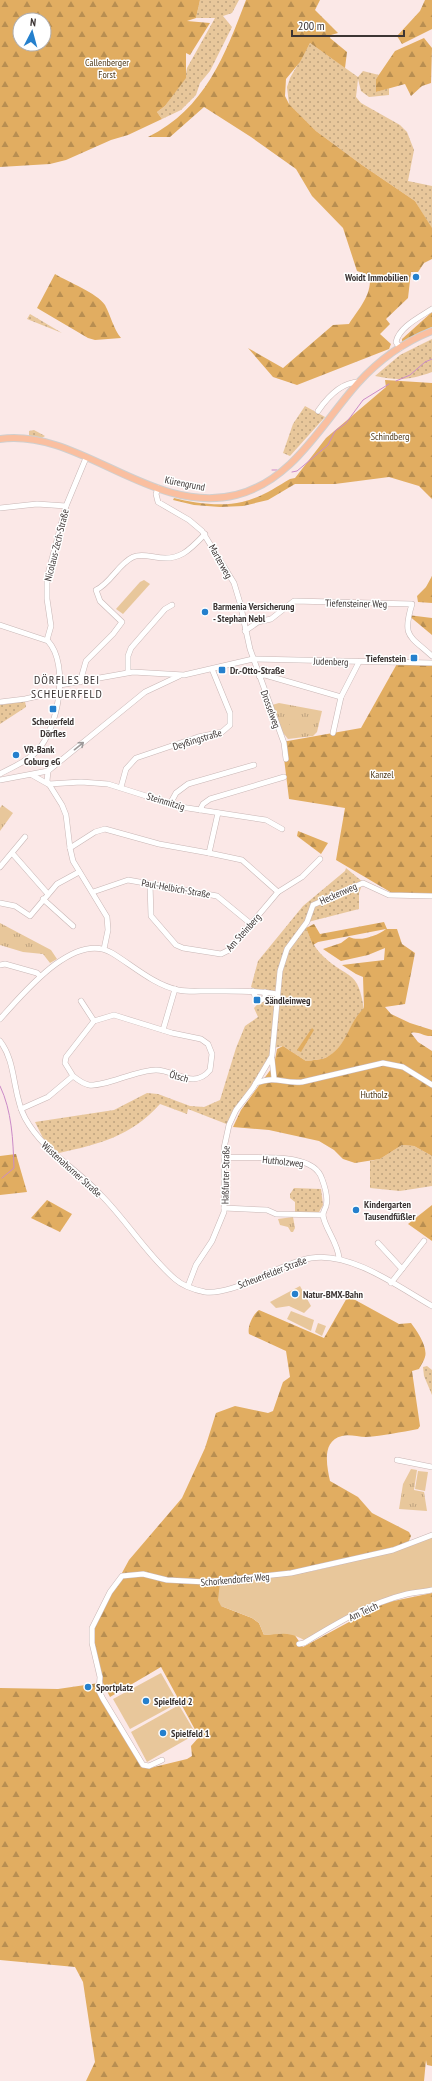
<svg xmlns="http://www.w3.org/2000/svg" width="432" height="2081" font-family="'PT Sans Narrow',sans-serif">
  <defs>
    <pattern id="grass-dots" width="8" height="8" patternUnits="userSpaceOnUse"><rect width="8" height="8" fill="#e8c79b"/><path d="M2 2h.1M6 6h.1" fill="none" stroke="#bda27f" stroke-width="1.8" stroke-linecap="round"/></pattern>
    <pattern id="forest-firs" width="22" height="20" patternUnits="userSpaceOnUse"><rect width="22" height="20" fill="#e1ad61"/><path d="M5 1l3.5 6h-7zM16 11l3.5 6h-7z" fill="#b88e51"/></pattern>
    <pattern id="park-tufts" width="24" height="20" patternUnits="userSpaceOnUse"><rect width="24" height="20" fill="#e8c79b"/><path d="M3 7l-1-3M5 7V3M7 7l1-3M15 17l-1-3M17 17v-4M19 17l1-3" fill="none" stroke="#bda27f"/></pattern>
  </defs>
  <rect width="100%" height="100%" fill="#fbe8e7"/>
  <!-- grass -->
  <g fill="url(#grass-dots)">
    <path d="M200,0H239L232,13L223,16L232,27L210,71L200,83L196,95L181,110L162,119L157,112L165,106L185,78L187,68L215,18H196Z"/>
    <path d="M310,43L358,77L363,71L379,75L376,79V92L389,88V95L369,97L361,91L358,79L356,97L361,103L400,125L407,132L414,150L408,181L432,186V229L415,201L362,165L316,131L289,104L287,87L290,78Z"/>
    <path d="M30,314L62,333L27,319Z"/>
    <path d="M432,339V372C410,380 399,381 375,376L400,355Z"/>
    <path d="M305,406L325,417L290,456L283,453L293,424Z"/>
    <path d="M34,430L45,436L42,438L29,436V431Z"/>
    <path d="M25,701L26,707L0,724V705Z"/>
    <path d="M346,868L364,883L316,903L305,925C310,938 314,948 324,957C349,980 358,969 364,1009C347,1024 348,1046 327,1057C321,1060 312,1060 306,1061L283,1046L274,1048L272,1056L229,1125L188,1109L187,1114L160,1104C131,1136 100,1144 59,1153L43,1138L35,1122L114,1110L147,1093L158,1094L190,1106L204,1107L220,1100L236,1048L245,1026L258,1017L254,1008L266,995L277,993L286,948L275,991L256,990L251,987L258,961L303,906L345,871Z"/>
    <path d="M362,885L359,893V909L308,922L315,906Z"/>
    <path d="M402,1145L414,1146L432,1156V1186L400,1191L370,1188V1161L380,1159Z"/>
    <path d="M294,1188L321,1189L323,1205L319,1212H295V1202L290,1198V1194Z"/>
    <path d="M427,1366L432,1370V1395L424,1376L423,1367Z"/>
  </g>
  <!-- forest -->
  <g fill="url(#forest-firs)" fill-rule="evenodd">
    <path d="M0,0H200L196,18L187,21L210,23L190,55L186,53V78L165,106L157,112L162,119L128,135L111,140L66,160L50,164L0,167ZM20,20H44V44H20Z"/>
    <path d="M246,0H320L315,10L338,33L331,35L330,38L347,52L345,68L310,43L300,62L286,79L285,96L289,104L316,131L362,165L415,201L432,228V259L424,263L418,272H411L408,298L386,319L390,324L380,334L391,344L389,349L297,385L273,377L248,348L283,368L333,325L349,324C357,311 374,293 369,275L357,271L343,228L312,196L296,169L251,137L204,107L170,137H148C205,109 225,55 246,0Z"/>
    <path d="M425,0H432V29L402,44L397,36L420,11Z"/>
    <path d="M424,38L432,48L431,83L422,86L411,96L405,84L376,92V79L395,51Z"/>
    <path d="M55,274C68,282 97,293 105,305C111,316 113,328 121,338L95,340L88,338L37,308Z"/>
    <path d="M432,312V327L402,343V339Z"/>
    <path d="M385,380L432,383V499L419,486L389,477L335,484H295L268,500L243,506L220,507L194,505L173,500L174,498C194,503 221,507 242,502C260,498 275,488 290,479L295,478L326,438L386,387Z"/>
    <path d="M432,576V603L418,602L417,596L426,587Z"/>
    <path d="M408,615L432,618V635Z"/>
    <path d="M398,662L432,666V893H392L336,860L345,808L289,799L282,742L361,728Z"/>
    <path d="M298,831L328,843L321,854L297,836Z"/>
    <path d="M384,922L387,929H397L402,944L415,953L405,1004L385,1007L391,1014L410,1023L432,1030V1036C424,1037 419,1031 411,1033L418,1042L432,1051V1156L414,1146L402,1145L380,1159L355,1163L343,1159L334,1150L319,1141L269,1130L233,1127L241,1110L274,1065L277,1049L283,1046L306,1061C312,1060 322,1060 327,1057C348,1045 347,1024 364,1008L363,977L356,974L342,965L384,960L385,948L368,955L341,961L323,949L341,943L349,937C360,942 377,936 386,929L318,942L313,945L306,928L314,924L320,934Z"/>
    <path d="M312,1028L314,1030L301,1052L297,1050Z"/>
    <path d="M16,1154L27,1192L0,1195V1156Z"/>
    <path d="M47,1200L72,1214L60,1232L31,1218Z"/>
    <path d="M432,1205V1241L408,1224Z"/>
    <path d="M348,1296L399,1324L411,1323C417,1331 428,1347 425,1357C424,1361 421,1365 419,1369L412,1371L420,1426L418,1429C401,1432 383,1436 366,1437C358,1437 349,1434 342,1436C321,1441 327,1466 330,1481L358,1497L372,1513L409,1532L411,1536L408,1543L325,1566L221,1606L252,1618L259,1623L264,1635L283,1633L294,1634L303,1647L384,1603L432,1593V2066L427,2065L426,2060L424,2081H86L95,2062L83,1982L75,1967L0,1960V1688L58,1689L99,1683L100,1691L143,1765L150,1768L187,1759L192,1756L191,1746L199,1737L161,1667L110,1697L100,1677L92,1628L129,1560L182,1498L205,1448L216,1413L235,1406L268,1413L273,1411L283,1382L290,1377L286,1351L249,1334C247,1327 253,1314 259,1310L324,1338Z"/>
  </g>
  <!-- park -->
  <g fill="url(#park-tufts)">
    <path d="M279,703L322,711L317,732L313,736L288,739L280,729L272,705Z"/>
    <path d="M2,805L13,813L0,831V808Z"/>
    <path d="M0,923L51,950L57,959L50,963L43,954L23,952L0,945Z"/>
    <path d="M293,1217L295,1228L293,1232H291L288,1227L280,1225L278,1219Z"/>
    <path d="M411,1469L417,1470L414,1490L424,1492L427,1511L399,1509L403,1484Z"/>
  </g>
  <!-- garden -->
  <g fill="#e8c79b">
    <path d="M144,580L150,584L123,614L116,609L140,582Z"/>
    <path d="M290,719L313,720L312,728H290Z"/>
    <path d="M300,1286L311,1306L304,1313L289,1306L276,1308L270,1302Z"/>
    <path d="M291,1311L314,1320L311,1331L287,1319Z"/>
    <path d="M318,1323L326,1326L322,1336L315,1332Z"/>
    <path d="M418,1471L428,1472L425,1491L415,1489Z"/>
    <path d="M432,1537V1589L384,1599L304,1640C288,1631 281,1634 264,1635L259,1623L252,1618L221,1606L218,1600L220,1582C244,1579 269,1579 293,1575C340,1566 387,1553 432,1537Z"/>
    <path d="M161,1673L178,1703L130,1729L113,1699Z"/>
    <path d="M179,1705L196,1734L147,1762L131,1732Z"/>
  </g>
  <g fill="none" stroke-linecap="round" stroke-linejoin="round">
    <!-- stream -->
    <g stroke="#cb8bc8" stroke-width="1">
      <path d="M396,381L410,375L425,362L432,359"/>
      <path d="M272,470H277"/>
      <path d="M292,472L297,471L328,445L335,431L346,423L363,400L389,384"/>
      <path d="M0,1086C12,1111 13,1140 14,1168L2,1178"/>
    </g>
    <!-- minor casing -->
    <g stroke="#c8b6b5" stroke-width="6">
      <g id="minor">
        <path d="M400,348L396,342C399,327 420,317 432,309"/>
        <path d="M318,411C327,398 342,382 359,382"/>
        <path d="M158,488L156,494L158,502L189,520L202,531L234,583L240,603L250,649L284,743L286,759"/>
        <path d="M0,508L37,504L66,506"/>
        <path d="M0,625L48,641C70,665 58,729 37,751C27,762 12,767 0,774"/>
        <path d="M245,631L258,622L271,619L294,601L412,604C402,637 409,635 432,656"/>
        <path d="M47,640L51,626L47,599V578L66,506L86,458"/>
        <path d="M128,672V656L131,648L165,609L172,605"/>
        <path d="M259,676L265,675L341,697"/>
        <path d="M80,682L86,661L113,634L122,622L100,601L96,590C111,583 118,564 133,557C140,554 148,556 155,557C179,562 190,550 205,534"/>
        <path d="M60,685L133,672L184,675L253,659L432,663"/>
        <path d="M0,702L25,699L60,691"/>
        <path d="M333,733L341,697L359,662"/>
        <path d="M48,771L47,781L62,805L66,815L70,848L73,861L107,917L108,930L104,949"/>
        <path d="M32,775L48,784"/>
        <path d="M0,780L48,771L145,692L179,676"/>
        <path d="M49,784L81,782L108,784L181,807L266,820L282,829"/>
        <path d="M121,787L126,769L136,758L198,737L222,732L230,725V713L212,669"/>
        <path d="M170,804L176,793L188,784L254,765"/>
        <path d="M200,810L203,804L210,799L284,777"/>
        <path d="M70,848L95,832L105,829L159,844L209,853L218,813"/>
        <path d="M12,853L48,894"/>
        <path d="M209,853L242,860L278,892L302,877L320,859"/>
        <path d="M0,867L25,837"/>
        <path d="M150,884L151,916L176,945L183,948L221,954L229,950L278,892"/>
        <path d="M93,892L128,880L217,896L251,924"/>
        <path d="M43,899L73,926"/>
        <path d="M0,903L15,906L30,916L57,884L79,872"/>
        <path d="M0,965L5,964L37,973L40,976"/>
        <path d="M253,991L255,996L261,1000L265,998V992"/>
        <path d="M81,1001L94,1021"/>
        <path d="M0,1019C22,995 74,930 112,953C132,965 154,985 178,990C187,992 198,991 208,991C231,991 254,990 277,994"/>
        <path d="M163,1030L175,989"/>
        <path d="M0,1041C17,1063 12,1094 25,1118C43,1151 76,1168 101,1195C127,1221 147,1255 175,1279C183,1286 195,1290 205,1292C224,1294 246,1283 263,1276C278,1269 294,1261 311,1258C350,1251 399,1287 432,1306"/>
        <path d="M272,1059L274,1078"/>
        <path d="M256,1083C277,1075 282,1084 302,1082L383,1063L403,1067L432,1085"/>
        <path d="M21,1109L48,1097L73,1076C78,1080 83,1084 89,1085C105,1087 136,1070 156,1070C175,1070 194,1090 210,1070L212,1054L208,1044L201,1039L172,1033L114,1015L94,1021L66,1057L65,1063L73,1076"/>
        <path d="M224,1157C248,1160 313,1149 322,1179C325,1187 328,1199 326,1206C325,1209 323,1212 323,1215C324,1227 338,1243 339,1258"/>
        <path d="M224,1208L267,1210L276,1214L323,1215"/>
        <path d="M378,1243L402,1269"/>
        <path d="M391,1283L424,1241"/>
        <path d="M188,1286L196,1265L212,1241L224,1212V1148L229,1125L236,1110L253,1088L272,1056L280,971L287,949L307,922L313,905L363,883L389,895L432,896"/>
        <path d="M397,1460L432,1467"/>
        <path d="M299,1644L304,1643C337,1623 370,1603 407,1594C416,1592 424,1592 432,1590"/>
        <path d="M162,1760L149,1766L143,1765L103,1699L99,1691L100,1677L92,1643V1628L110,1592L122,1576L143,1574L167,1580L206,1582L291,1573L393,1550L432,1535"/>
      </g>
    </g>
    <!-- major casing -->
    <g stroke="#d0cfce" stroke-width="8">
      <path id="major" d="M0,439C80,428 151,516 236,495C293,481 322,423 358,383C378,361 404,342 432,331"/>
    </g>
    <!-- minor -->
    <use href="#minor" stroke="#fff" stroke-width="5"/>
    <!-- major -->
    <use href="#major" stroke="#fabfa0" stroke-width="6"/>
  </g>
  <!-- one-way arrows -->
  <defs><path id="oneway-shaft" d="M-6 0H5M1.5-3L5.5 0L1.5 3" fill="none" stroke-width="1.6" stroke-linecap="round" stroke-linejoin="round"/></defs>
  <use stroke="#9e9a9a" href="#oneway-shaft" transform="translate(79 746) rotate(-39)"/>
  <!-- markers -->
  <g fill="#2580cd" stroke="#fff" stroke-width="1.5">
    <circle cx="416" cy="277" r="4"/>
    <circle cx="205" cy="612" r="4"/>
    <rect x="410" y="654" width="8" height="8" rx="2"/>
    <rect x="218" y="666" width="8" height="8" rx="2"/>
    <rect x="49" y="705" width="8" height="8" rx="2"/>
    <circle cx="16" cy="755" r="4"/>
    <rect x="253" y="996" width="8" height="8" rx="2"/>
    <circle cx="356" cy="1210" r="4"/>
    <circle cx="295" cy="1294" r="4"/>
    <circle cx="88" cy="1687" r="4"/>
    <circle cx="146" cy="1701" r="4"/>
    <circle cx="163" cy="1733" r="4"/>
  </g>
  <g text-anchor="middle" stroke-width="3" stroke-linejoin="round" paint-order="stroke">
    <!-- park labels -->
    <g font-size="10" fill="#503a19" stroke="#fff">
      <text x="107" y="66">Callenberger<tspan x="107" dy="12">Forst</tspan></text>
      <text x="390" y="440">Schindberg</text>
      <text x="382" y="778">Kanzel</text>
      <text x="374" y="1098">Hutholz</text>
    </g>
    <!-- poi labels -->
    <g font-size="10" font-weight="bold" fill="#3c3534" stroke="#fff" text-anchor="start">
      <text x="408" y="281" text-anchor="end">Woidt Immobilien</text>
      <text x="213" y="610">Barmenia Versicherung<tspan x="213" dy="12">- Stephan Nebl</tspan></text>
      <text x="406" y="662" text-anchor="end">Tiefenstein</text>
      <text x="230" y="674">Dr.-Otto-Straße</text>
      <text x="53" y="725" text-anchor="middle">Scheuerfeld<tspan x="53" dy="12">Dörfles</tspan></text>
      <text x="24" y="753">VR-Bank<tspan x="24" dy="12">Coburg eG</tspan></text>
      <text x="265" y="1004">Sändleinweg</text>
      <text x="364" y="1208">Kindergarten<tspan x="364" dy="12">Tausendfüßler</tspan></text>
      <text x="303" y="1298">Natur-BMX-Bahn</text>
      <text x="96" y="1691">Sportplatz</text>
      <text x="154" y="1705">Spielfeld 2</text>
      <text x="171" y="1737">Spielfeld 1</text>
    </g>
    <!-- street labels -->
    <g font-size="10" fill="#3c3534" stroke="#fff">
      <text transform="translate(185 483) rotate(11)" y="4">Kürengrund</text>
      <text transform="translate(56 545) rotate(-76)" y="4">Nicolaus-Zech-Straße</text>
      <text transform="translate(221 561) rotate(61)" y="4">Marterweg</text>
      <text transform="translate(356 603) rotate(1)" y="4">Tiefensteiner Weg</text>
      <text transform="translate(331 661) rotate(2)" y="4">Judenberg</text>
      <text transform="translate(271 709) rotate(70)" y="4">Drosselweg</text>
      <text transform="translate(197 739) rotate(-17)" y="4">Deyßingstraße</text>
      <text transform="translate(166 801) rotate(17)" y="4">Steinmitzig</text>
      <text transform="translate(176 888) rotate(10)" y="4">Paul-Helbich-Straße</text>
      <text transform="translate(338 893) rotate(-24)" y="4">Heckenweg</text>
      <text transform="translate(243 932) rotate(-48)" y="4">Am Steinberg</text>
      <text transform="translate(179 1076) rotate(16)" y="4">Ölsch</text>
      <text transform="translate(283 1161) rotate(6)" y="4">Hutholzweg</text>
      <text transform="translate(72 1169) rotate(42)" y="4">Wüstenahorner Straße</text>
      <text transform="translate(225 1175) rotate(-89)" y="4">Haßfurter Straße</text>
      <text transform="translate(272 1272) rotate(-21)" y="4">Scheuerfelder Straße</text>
      <text transform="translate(235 1579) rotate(-5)" y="4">Schorkendorfer Weg</text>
      <text transform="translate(363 1611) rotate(-25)" y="4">Am Teich</text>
    </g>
    <!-- quarter labels -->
    <g font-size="12" letter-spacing="1" fill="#3c3534" stroke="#fff">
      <text x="67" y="684">DÖRFLES BEI<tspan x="67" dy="14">SCHEUERFELD</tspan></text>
    </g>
  </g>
  <!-- north arrow -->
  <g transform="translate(32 32) rotate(6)"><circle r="19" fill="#ffffff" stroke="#b1aeae"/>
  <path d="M0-3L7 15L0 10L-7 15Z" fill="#2580cd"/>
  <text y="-6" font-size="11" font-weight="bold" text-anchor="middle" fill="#3c3534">N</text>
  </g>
  <!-- scale -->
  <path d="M292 30v6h112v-6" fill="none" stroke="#3c3534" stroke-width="2"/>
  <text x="298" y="30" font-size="12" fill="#3c3534" stroke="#ffffff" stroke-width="3" paint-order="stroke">200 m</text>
</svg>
